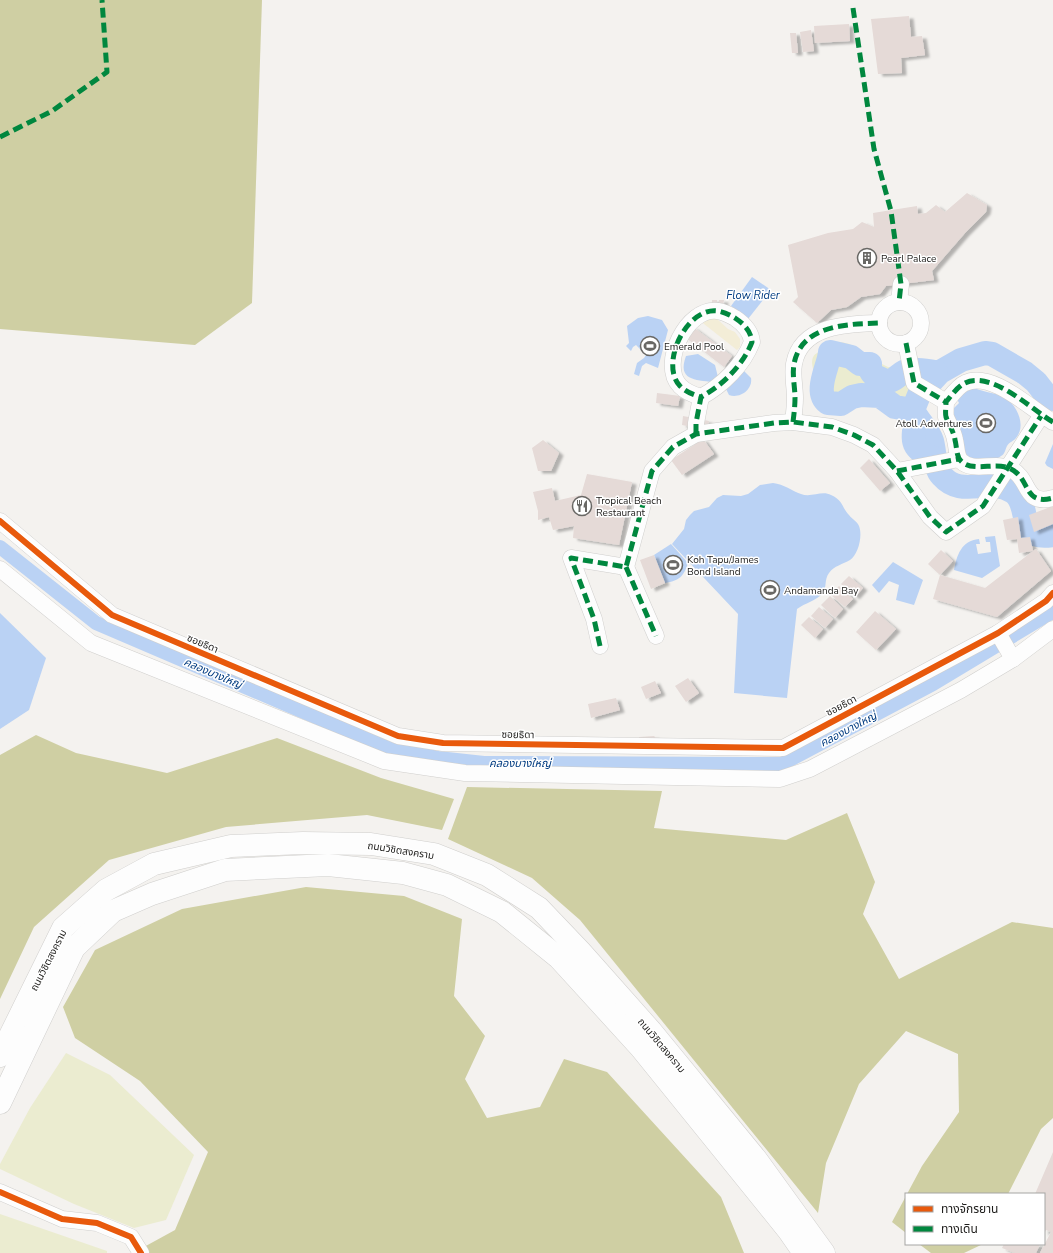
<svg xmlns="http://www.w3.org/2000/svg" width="1053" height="1253" font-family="'Nunito Sans','Noto Sans Thai',sans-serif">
  <defs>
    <filter id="shadow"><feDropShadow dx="4.5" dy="2.5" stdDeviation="1" flood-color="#0004"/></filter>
  </defs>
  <rect width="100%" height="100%" fill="#f4f2ef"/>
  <!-- green -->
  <g fill="#ebecd0">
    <path d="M836,342C852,341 863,351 870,364L878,362L888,367L940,372L919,395L913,410L895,407L880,396C866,397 866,402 855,408C846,412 835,412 825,411L818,403L822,387C813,374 802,348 830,352Z"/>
    <path d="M66,1053L110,1075L194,1155L166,1220L134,1228L74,1204L0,1169V1164L30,1108Z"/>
    <path d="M0,1214L107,1251V1253H0Z"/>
  </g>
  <!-- forest -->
  <g fill="#cfcfa3">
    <path d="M0,0H262L252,303L195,345L0,329Z"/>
    <path d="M36,735L76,753L167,773L277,738L381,778L454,799L442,830L367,815L226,827L109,860L34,927L0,999V755Z"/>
    <path d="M467,787L662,791L654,828L786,840L847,813L875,882L863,914L899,979L1012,922L1053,928V1118L1041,1129L1008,1194H907L922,1166L959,1112L958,1054L906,1031L859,1084L826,1163L818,1213L580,920L532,878L448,839Z"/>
    <path d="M306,887L404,896L462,919L454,996L485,1036L465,1079L487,1118L540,1107L564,1059L607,1072L721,1197L744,1253H133L175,1230L208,1152L140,1081L75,1038L63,1007L95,950L182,909Z"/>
    <path d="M906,1196V1233L892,1222Z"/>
    <path d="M919,1244H983L964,1253H931Z"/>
  </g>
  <!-- sand -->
  <path fill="#f3edd7" d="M716,318L728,329L735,332L740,339V347L737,350L699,320Z"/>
  <!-- water -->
  <g fill="#bad2f4">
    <path d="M752,277L771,290L748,319L731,306Z"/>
    <path d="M648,316L662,320L668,330L658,368L646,363L642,366L639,376L634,374L637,363L644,358L646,355L636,345L633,347L631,351L626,346L629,343L627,326L638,318Z"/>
    <path d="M698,354L715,365L718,377L713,382C695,380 677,380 686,356Z"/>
    <path d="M744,371L751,378C753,390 739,399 729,395L726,389Z"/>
    <path d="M974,388C985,393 998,392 1008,400C1018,408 1026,426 1016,438C1014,441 1009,442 1007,446C1005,450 1005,454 1001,456C994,462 973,464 967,457C962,452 955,419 952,410L959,403L957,399L965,392Z"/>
    <path d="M1053,444V469L1047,466L1045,463Z"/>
    <path d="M773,483C784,484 792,491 801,494C811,498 822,490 831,495C843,500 842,508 849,515C852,519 857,521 859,526C863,536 858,555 850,560C843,564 834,566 829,573C824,580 827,587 823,593C816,601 805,603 797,609L787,698L734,693L738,614L672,544L684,529L686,520L690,515L694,511L709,507L717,498L723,495L741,496L748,494L760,485Z"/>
    <path d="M995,536L1000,566L982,578L954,570C957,555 961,541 979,539L980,544H976L978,554L991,552L990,542H986L985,537Z"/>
    <path d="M671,544L688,563C684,576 679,581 665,583L654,555Z"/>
    <path d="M893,562L923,580L914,605L896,600L899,585L889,581L879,593L872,585Z"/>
    <path d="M0,613L46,658L29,710L0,729Z"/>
  </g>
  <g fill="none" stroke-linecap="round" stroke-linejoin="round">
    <!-- canal -->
    <path stroke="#bad2f4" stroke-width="14" d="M0,547L96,623L390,749L438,758L484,763L782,764L933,684L1049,614L1053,609"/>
    <!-- river -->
    <g stroke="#bad2f4" stroke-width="24">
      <path d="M1053,399L1047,396L1036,382L1025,373L992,354L985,353L961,360L940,372L919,395L913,410C918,421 928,429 932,441C935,452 934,468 942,476C962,499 988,476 1013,492C1033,505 1014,542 1053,535"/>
      <path d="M913,410L895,407L880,396L861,395L852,397L841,404L828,403C813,392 829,366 830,352L851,357L860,364H870C870,371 871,374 877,377C896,388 895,372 910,370C918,369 928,371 936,372"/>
      <path d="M917,418C910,441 912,450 936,459"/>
    </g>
  </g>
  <!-- building -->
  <g fill="#e5dad7" filter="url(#shadow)">
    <path d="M909,16L911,37L922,36L925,55L901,58L902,73L878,74L871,19Z"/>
    <path d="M849,24L850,41L815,43L814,26Z"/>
    <path d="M811,30L814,51L803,52L800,32Z"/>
    <path d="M790,33H796L798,53H792Z"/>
    <path d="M967,193L987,205L986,212L965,233L932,271L934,280L886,286L880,294L861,297L847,307L831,310L817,323L793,302L798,297L788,245L828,233L853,229L862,222L874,227L873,213L917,206L918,214L926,213L936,205L945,212Z"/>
    <rect x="712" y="300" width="5" height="5"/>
    <path d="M719,300H724L723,305H719Z"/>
    <path d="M693,327L732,356L724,367L685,337Z"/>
    <path d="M657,393L680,396L678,406L656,403Z"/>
    <path d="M683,416L709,421L707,430L682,425Z"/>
    <path d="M703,439L714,454L682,475L671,460Z"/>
    <path d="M543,440L559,453L551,471H538L532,448Z"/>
    <path d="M869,459L890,483L880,491L860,468Z"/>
    <path d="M587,474L632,482L619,545L573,538L574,526L553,530L549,517L538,520V511L533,492L552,488L555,501L581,495Z"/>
    <path d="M1053,506V524L1034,532L1029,515Z"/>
    <path d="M1018,517L1021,538L1030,537L1033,551L1036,549L1051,571L997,617L933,599L940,575L985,588L1033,551L1019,553L1017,539L1007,540L1003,520Z"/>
    <path d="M941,550L953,561L940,575L928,564Z"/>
    <path d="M654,555L665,583L651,589L640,560Z"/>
    <path d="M849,576L863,588L855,597L841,584Z"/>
    <path d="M839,586L853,599L845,607L831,595Z"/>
    <path d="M830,596L843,609L835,618L821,605Z"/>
    <path d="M819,607L833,619L825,628L811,616Z"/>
    <path d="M875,611L896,629L876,650L856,632Z"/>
    <path d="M809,617L823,629L815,638L801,625Z"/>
    <path d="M688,678L699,693L686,702L675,686Z"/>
    <path d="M655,681L661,693L646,699L641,687Z"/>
    <path d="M616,698L620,710L591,718L588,704Z"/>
    <path d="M654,736L660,742L639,741V737Z"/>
    <path d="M1053,1152V1253H1040L1051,1232L1046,1230L1044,1234V1194H1035Z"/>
    <path d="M1004,1244H1040L1036,1253H1015L1002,1248Z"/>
  </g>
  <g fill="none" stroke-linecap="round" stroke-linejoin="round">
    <!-- street casing -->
    <g stroke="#d0cfcd" stroke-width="17">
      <g id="street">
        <path d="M899,302L901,284"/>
        <circle cx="900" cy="323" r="21"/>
        <path d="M906,343L914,383L946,402"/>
        <path d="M793,422C794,414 795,406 795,398C795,387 792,375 794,364C801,325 847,324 879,323"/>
        <path d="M1053,422C1032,410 992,370 965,383C958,386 951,396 946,402C946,407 945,413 946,417C949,425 954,432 955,440C957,447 956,456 961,461C973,473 996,461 1011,469C1031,479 1023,506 1053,498"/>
        <path d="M696,434V423L701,397C723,385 743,365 752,342C751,331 744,324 735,318C730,315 724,312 718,311C687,306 659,364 680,386C686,392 694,395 701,397"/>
        <path d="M897,471L959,459"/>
        <path d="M0,521L112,615L398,736L443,743L783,748L998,633L1046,601L1053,593"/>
        <path d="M626,567L656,636"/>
        <path d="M0,569L91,643L384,761L465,773L780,779L810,769L961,690L1013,659L1053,629"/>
        <path d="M998,633L1013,659"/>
        <path d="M600,646L594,619L571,558L626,567L652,471L673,447L696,434L774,423L793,422L832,427L854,435L873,445L897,471L930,517L946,532L983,506L1041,416"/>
        <path d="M0,1192L62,1219L97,1223L131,1237L141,1253"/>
      </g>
    </g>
    <!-- secondary casing -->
    <g stroke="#d0cfcd" stroke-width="23">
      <g id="secondary">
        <path d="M0,1056L63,928L106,890L154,864L231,846L303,843L371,844L434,854L487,875L539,908L580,951L651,1031L756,1159L824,1253"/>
        <path d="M0,1103L74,948L113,911L152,894L225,870L328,865L403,873L447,885L502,912L559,958L641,1048L788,1230L804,1253"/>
      </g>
    </g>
    <!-- street -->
    <use href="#street" stroke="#fdfdfd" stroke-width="16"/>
    <!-- secondary -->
    <use href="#secondary" stroke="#fdfdfd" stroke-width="22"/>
    <!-- quiet -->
    <g stroke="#00873e" stroke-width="5" stroke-dasharray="10 5" stroke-linecap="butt">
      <path d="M853,8L874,149L891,211L901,284L899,302"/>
      <path d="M0,137L52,111L107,72L102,0"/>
      <path d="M906,343L914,383L946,402"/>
      <path d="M793,422C794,414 795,406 795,398C795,387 792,375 794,364C801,325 847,324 879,323"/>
      <path d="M1053,422C1032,410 992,370 965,383C958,386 951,396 946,402C946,407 945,413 946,417C949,425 954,432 955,440C957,447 956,456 961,461C973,473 996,461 1011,469C1031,479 1023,506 1053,498"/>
      <path d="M696,434V423L701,397C723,385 743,365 752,342C751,331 744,324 735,318C730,315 724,312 718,311C687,306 659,364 680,386C686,392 694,395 701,397"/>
      <path d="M897,471L959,459"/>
      <path d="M626,567L656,636"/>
      <path d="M600,646L594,619L571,558L626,567L652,471L673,447L696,434L774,423L793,422L832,427L854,435L873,445L897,471L930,517L946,532L983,506L1041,416"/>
    </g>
    <!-- cycleway casing -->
    <g stroke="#fff" stroke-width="8">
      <g id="cycleway">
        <path d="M0,521L112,615L398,736L443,743L783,748L998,633L1046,601L1053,593"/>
        <path d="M0,1192L62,1219L97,1223L131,1237L141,1253"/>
      </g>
    </g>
    <!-- cycleway -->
    <use href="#cycleway" stroke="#e8590c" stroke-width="6"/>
  </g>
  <!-- icons -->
  <defs>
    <g id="building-ring" transform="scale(1)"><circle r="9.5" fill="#fff" stroke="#696865" stroke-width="1.5"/><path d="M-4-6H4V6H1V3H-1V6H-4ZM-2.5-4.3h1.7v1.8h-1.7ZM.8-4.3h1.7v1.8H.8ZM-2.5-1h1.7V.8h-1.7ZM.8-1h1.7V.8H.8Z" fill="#696865"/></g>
    <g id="stadium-ring" transform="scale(1)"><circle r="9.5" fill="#fff" stroke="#696865" stroke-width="1.5"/><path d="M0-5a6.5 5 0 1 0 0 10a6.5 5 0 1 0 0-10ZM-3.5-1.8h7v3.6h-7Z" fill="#696865"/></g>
    <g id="restaurant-ring" transform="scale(1)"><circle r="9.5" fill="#fff" stroke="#696865" stroke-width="1.5"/><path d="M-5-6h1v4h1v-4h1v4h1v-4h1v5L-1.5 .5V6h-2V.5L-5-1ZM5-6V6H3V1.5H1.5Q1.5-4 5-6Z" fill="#696865"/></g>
  </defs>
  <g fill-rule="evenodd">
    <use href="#building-ring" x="867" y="258"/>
    <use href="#stadium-ring" x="650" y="346"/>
    <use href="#stadium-ring" x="986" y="423"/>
    <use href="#restaurant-ring" x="582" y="506"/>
    <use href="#stadium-ring" x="673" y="565"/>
    <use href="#stadium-ring" x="770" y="590"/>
  </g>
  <g text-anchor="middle" stroke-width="3" stroke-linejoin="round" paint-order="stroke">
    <!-- poi labels -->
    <g font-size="10" fill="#1e1d1b" stroke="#fff" text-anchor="start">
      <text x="881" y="262">Pearl Palace</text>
      <text x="664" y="350">Emerald Pool</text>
      <text x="972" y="427" text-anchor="end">Atoll Adventures</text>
      <text x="596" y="504">Tropical Beach<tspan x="596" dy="12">Restaurant</tspan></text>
      <text x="687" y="563">Koh Tapu/James<tspan x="687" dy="12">Bond Island</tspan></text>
      <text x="784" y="594">Andamanda Bay</text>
    </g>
    <!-- street labels -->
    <g font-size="10" fill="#1e1d1b" stroke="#fff">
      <text transform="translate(203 643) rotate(23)" y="4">ซอยธิดา</text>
      <text transform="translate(841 705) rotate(-28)" y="4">ซอยธิดา</text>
      <text transform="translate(518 734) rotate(1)" y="4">ซอยธิดา</text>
      <text transform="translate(401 850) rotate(9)" y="4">ถนนวิชิตสงคราม</text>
      <text transform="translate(48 960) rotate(-63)" y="4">ถนนวิชิตสงคราม</text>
      <text transform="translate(662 1045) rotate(50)" y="4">ถนนวิชิตสงคราม</text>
    </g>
    <!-- water labels -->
    <g font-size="11" font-style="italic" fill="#003b80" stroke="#fff">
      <text x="753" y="299">Flow Rider</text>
      <text transform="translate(213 673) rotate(23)" y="4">คลองบางใหญ่</text>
      <text transform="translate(848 729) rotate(-28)" y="4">คลองบางใหญ่</text>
      <text x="520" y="767">คลองบางใหญ่</text>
    </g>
  </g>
  <!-- legend -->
  <rect x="905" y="1193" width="140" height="52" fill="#ffffff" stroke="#a5a5a4"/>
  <rect x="913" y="1206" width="20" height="6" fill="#e8590c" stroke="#a5a5a4"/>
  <text x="941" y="1213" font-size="12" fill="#1e1d1b">ทางจักรยาน</text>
  <rect x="913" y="1226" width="20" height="6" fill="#00873e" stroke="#a5a5a4"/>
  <text x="941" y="1233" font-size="12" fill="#1e1d1b">ทางเดิน</text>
</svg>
